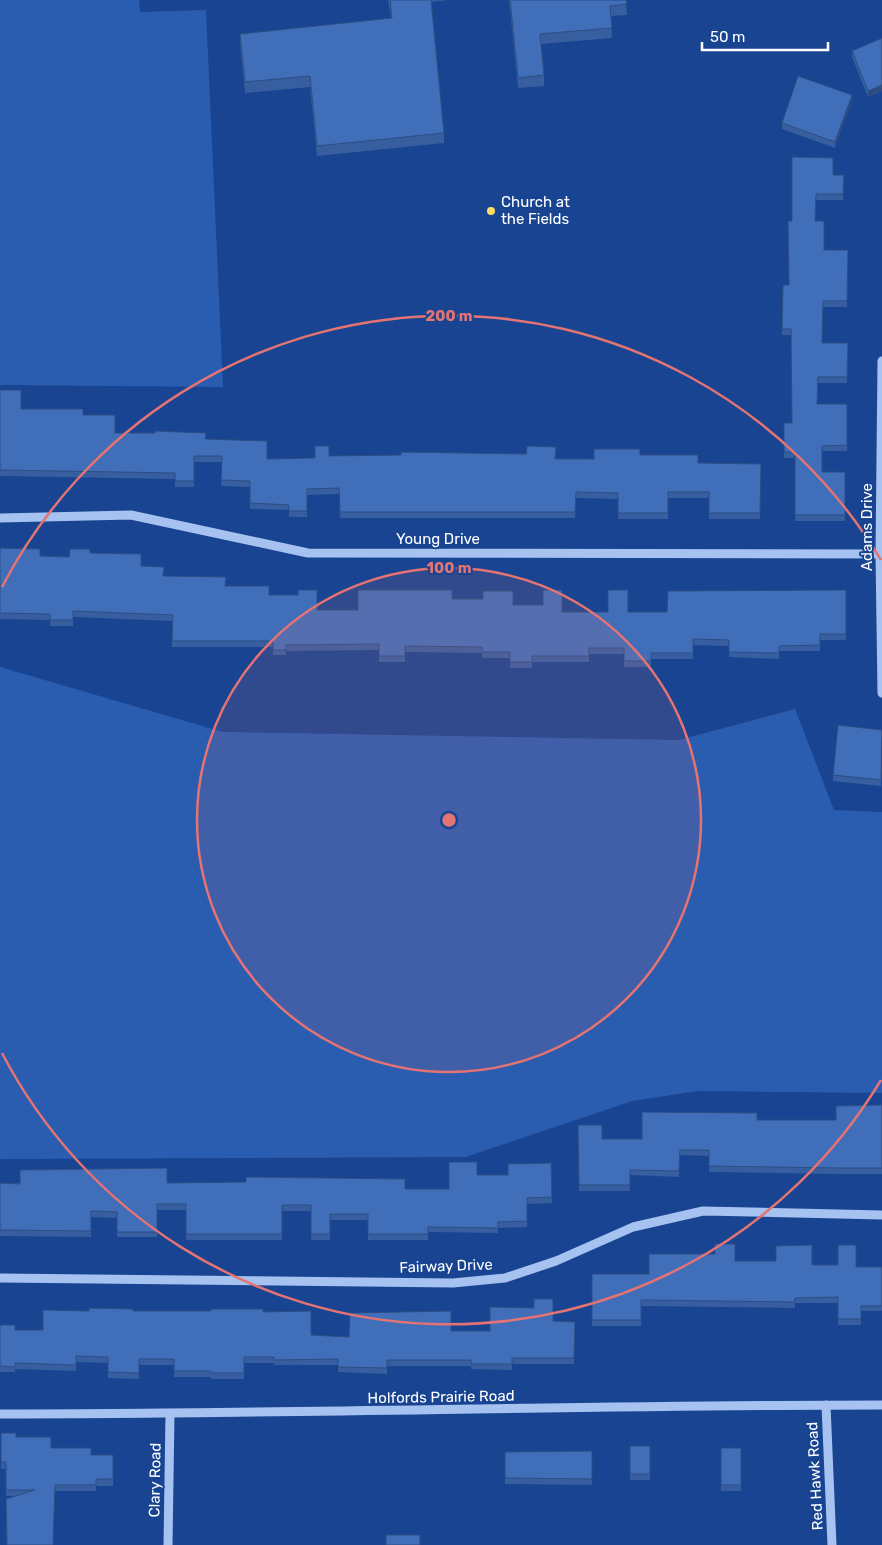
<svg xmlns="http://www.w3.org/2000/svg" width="882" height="1545" font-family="Rubik,sans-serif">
  <rect width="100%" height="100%" fill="#184491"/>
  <!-- green -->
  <g fill="#2a5db0">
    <path d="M0,0H139L140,12L206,10L223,387L0,385Z"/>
    <path d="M0,667L223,732L679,740L795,709L834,810L882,812V1093L698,1091L632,1101L466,1157L0,1159Z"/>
  </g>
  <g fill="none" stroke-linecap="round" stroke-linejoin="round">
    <!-- minor -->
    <g stroke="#a6c2f0" stroke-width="9">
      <path d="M882,361L880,554L882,693"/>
      <path d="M0,518L131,515L308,553L880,554"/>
      <path d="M0,1278L453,1283L505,1278L556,1261L633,1227L703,1211L882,1215"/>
      <path d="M826,1405L832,1545"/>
      <path d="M0,1414C294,1414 588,1405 882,1405"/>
      <path d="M168,1545L170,1414"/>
    </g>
  </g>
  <!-- wall -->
  <g fill="#375f9f">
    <path d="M388,0H449L431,2L444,133V143L317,156L310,87L245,93L240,45V34L391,18Z"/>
    <path d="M509,0H626L627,15L611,16L612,38L541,44L544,75V86L518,88Z"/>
    <path d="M882,38V91L868,97L852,57V51Z"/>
    <path d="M852,100L835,148L782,129V123Z"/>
    <path d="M833,175H844L843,200H816L815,221L824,250H848L847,307H823L822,343H848L847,383H818L817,404H847V451H822V472H845V521H795V458H784V423H792L791,335H782L783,285H789L792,221Z"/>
    <path d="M0,390L21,409L83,415L115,433L205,439L267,459L315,458L329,456L594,459L640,455L698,463L761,464L760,519H709V498H668V519H618V499L576,498L575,518H340L339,494L307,495V517H289V510L250,509V487L221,486L222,462H194V487H175V479L0,476Z"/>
    <path d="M0,548L40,556L69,557L90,553L141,566L163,576L226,586L269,595L317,610H358L452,599L513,605L562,612H667L846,590V640H820V651H779V659L729,657V646L693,645V659H651V667H624V654H589V662H532V668H510V658H482V653L405,652V662H379V650L286,651V655H273V647H172V621L73,617V626H50V620L0,619Z"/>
    <path d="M882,730L881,786L833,781V775Z"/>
    <path d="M882,1105V1174H837L709,1172V1156L680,1155L679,1177L630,1175V1191H579L578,1125L602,1139H642L757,1120H836Z"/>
    <path d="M551,1163L552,1203L527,1204V1227L498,1228V1233L428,1232V1240H368V1220H330V1240H311V1211H282V1240H186V1210H157V1237H117V1218L91,1217V1237L0,1236V1183H167L405,1189H449L477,1175H508Z"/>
    <path d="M735,1261L856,1267H882V1311H861V1325H838V1303H795V1308L641,1306V1326H592V1274H649Z"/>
    <path d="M89,1311L263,1312L311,1335L349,1337L451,1331H490L553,1321L575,1322L574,1364H512V1370L471,1369V1366H387V1374L338,1372V1365H274V1363H244V1379H211V1377H174V1365H139V1379L108,1378V1363L76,1362V1371L15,1369V1372H0V1325L15,1330H43Z"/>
    <path d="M1,1433L51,1448L91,1455H113V1486H96V1491H55L14,1496H6V1469H1Z"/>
    <rect x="630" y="1446" width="20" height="34"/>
    <rect x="721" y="1448" width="20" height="43"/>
    <path d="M592,1451V1485L505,1484V1452Z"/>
  </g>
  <!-- shaded-wall -->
  <g fill="#2d4d82">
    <path d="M882,85V91L868,97V91Z"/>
    <path d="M852,95V100L835,148V142Z"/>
  </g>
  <!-- building -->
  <g fill="#406eb9" stroke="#2d4d82">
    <path d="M390,0H431L444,133L317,146L310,76L245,82L240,34L392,18Z"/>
    <path d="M510,0H626L627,4L610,6L612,28L540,34L544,75L518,78Z"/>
    <path d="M882,38V85L868,91L852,51Z"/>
    <path d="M798,76L852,95L835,142L782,123Z"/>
    <path d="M792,157L833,158V175H844L843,194H816L815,221H824V250H848L847,301H823L822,343H848L847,377H818L817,404H847V445L822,446V472H845V515H795V452H784V423H792L791,329H782L783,285H789L788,221H792Z"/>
    <path d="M0,390H21V409H83V415H115V433H155V431L206,433L205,439L267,441V459L315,458V446H329V456L401,455V452L526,454L527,446L556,447L555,459H594V449H640V455H698V463L761,464L760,513H709V492H668V513H618V493L576,492L575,512H340L339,488L307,489V511H289V505L250,503V481L221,480L222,456H194V481H175V473L0,470Z"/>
    <path d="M0,548L40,549V556L69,557L70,549H90V553L141,554V566L164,567L163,576L226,577L225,586H269V595H298V590H317V610H358V590H452V599H483V591H513V605H543V590H562V612H608V590H628V612H667L668,591L846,590V634H820V645L779,646V653L729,652V640L693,639V653H651V661H624V648H589V656H532V662H510V652H482V647L405,646V656H379V644L286,645V650H273V641H172L173,615L73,611V620H50V614L0,613Z"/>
    <path d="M838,725L882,730L881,780L833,775Z"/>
    <path d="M882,1105V1168H837L709,1166V1150H680L679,1171L630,1170V1185H579L578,1125H602V1139H642V1112L757,1113V1120H836V1106Z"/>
    <path d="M449,1162H477V1175H508V1164L551,1163L552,1197L527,1198V1221L498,1222V1228L428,1227V1234H368V1214H330V1234H311V1205H282V1234H186V1204H157V1232H117V1212L91,1211V1231L0,1230V1183L20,1184V1170L167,1168V1183L246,1182V1177L405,1179V1189H449Z"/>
    <path d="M715,1244H735V1261H776V1246L812,1245V1265H838V1245H856V1267H882V1306H861V1319H838V1297L795,1298V1302L641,1300V1320H592V1274H649V1254H715Z"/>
    <path d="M534,1299H553V1321L575,1322L574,1358H512V1364H471V1360H387V1368L338,1367V1359L274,1360V1357H244V1373H211V1371H174V1359H139V1373L108,1372V1357L76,1356V1365L15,1363V1367L0,1366V1325H15V1330H43V1310L89,1311V1308L133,1309V1311H211V1309H263V1312L311,1311V1335L349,1337L350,1313L451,1311V1331H490V1307L534,1308Z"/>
    <path d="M1,1433H16V1437H51V1448H91V1455H113V1479H96V1485H55L53,1545H7L6,1499L35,1490H6V1462H1Z"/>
    <rect x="630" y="1446" width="20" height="28"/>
    <rect x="721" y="1448" width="20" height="37"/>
    <path d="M592,1451V1479L505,1478V1452Z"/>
    <rect x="386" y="1535" width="34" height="10"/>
  </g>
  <!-- distance rings -->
  <circle cx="449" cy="820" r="252" fill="#e47373" fill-opacity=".12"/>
  <g fill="none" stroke="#e47373" stroke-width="2.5">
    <circle cx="449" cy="820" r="252"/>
    <path d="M881 1080A504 504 0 0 1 2 1053M2 587A504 504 0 0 1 881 560"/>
  </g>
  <!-- markers -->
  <circle fill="#ffdd65" stroke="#184491" stroke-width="2" cx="491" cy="211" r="5"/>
  <g text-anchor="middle" stroke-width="4" stroke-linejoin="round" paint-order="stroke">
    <!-- poi labels -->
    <g font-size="15" fill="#fff" stroke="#184491" text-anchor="start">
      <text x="501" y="207">Church at<tspan x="501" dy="17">the Fields</tspan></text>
    </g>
    <!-- street labels -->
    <g font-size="15" fill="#fff" stroke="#184491">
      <text transform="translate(867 527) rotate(-90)" y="5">Adams Drive</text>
      <text x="438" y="544">Young Drive</text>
      <text transform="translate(446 1266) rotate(-2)" y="5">Fairway Drive</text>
      <text transform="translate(441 1397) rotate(-1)" y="5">Holfords Prairie Road</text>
      <text transform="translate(815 1476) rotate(-93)" y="5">Red Hawk Road</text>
      <text transform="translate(155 1480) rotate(-89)" y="5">Clary Road</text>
    </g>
  </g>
  <circle cx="449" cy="820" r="8" fill="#e47373" stroke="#184491" stroke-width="2.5"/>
  <g font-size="15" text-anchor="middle" font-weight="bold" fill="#e47373" stroke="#184491" stroke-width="4" stroke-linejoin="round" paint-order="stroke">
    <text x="449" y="321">200 m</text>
    <text x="449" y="573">100 m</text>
  </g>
  <!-- scale -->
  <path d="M702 42v8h126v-8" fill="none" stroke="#ffffff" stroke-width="2.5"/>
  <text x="710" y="42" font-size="15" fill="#ffffff" stroke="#184491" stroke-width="4" paint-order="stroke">50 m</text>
</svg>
